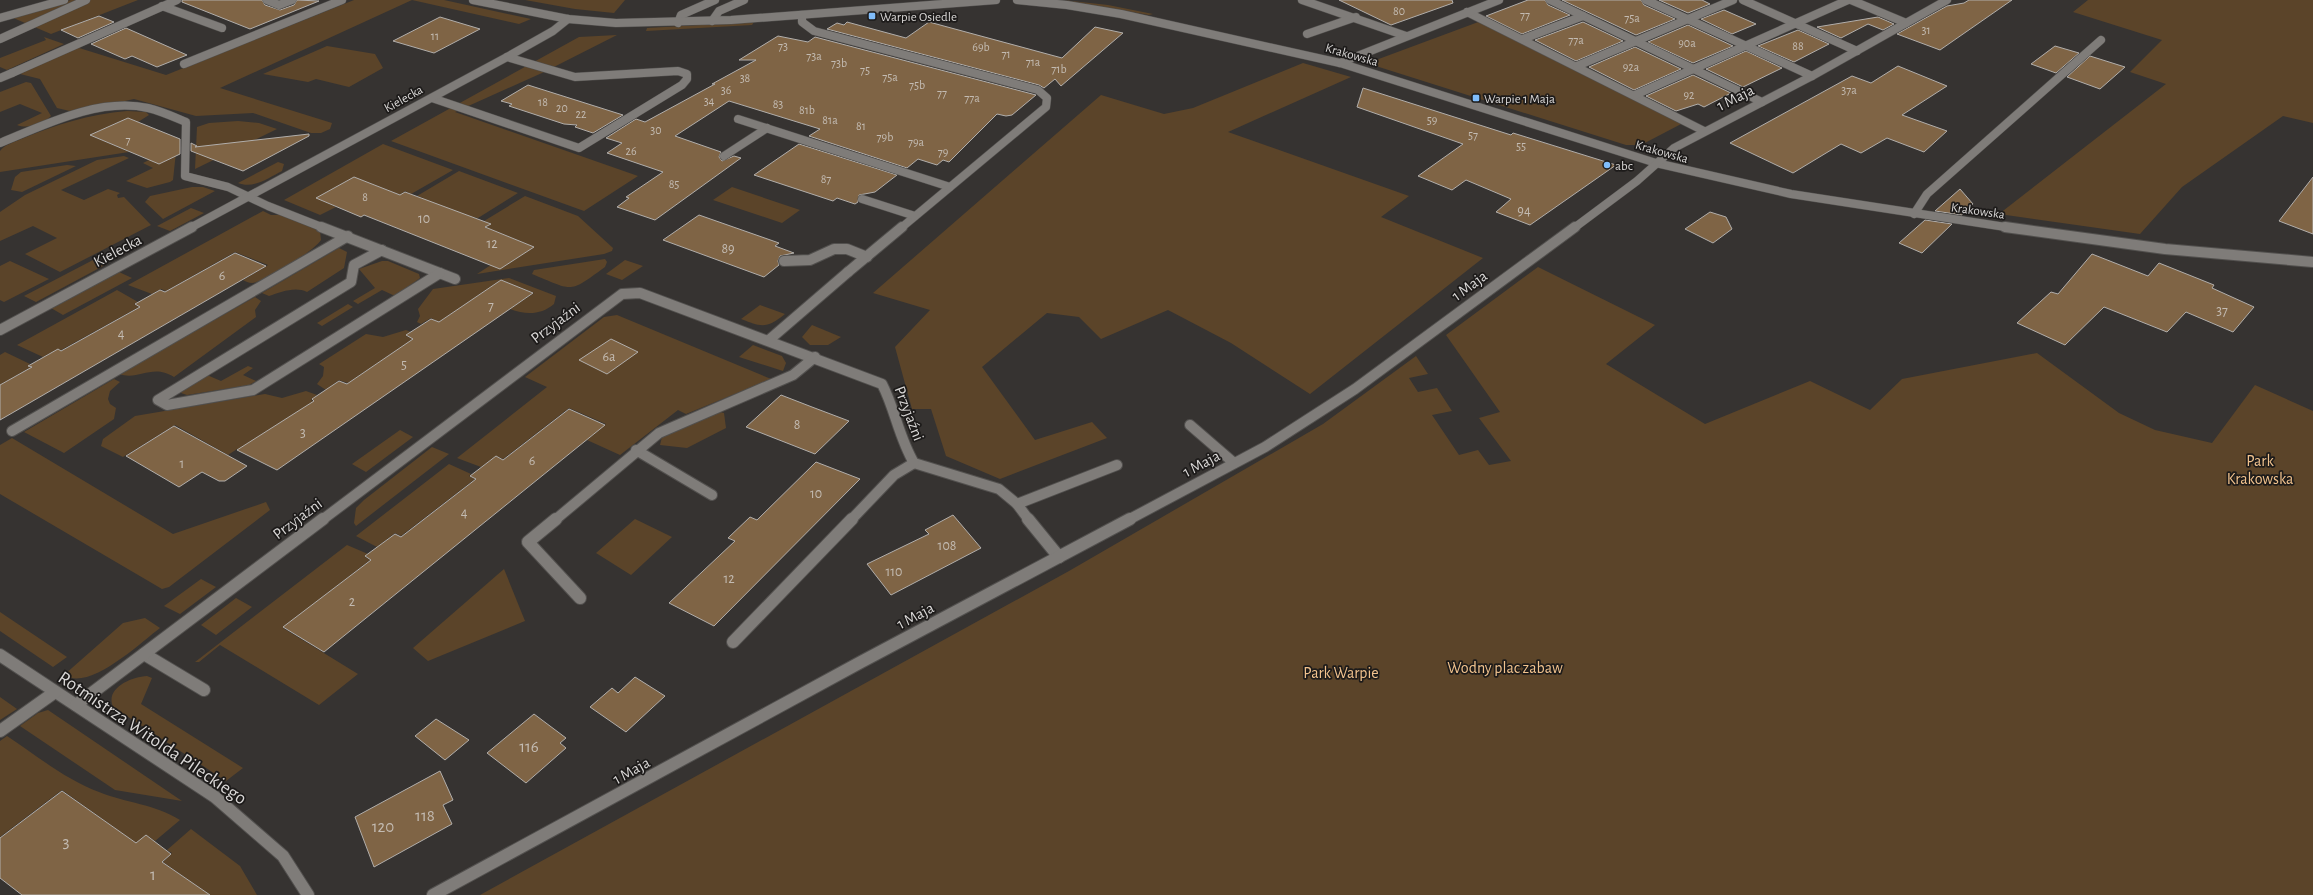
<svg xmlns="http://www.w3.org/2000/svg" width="2313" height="895" font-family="'Alegreya Sans',sans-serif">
  <rect width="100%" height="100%" fill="#363331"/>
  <!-- green -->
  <g fill="#5b4429">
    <path d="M71,0H138L51,34L11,17L0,20Z"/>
    <path d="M354,0H444L531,19L519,24L412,0L220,88L332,123L330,129L321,133H311L253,113L196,116L134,99L74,112L57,108L40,79L20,74L76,47L166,75Z"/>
    <path d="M525,0H625L614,13L575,9Z"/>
    <path d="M1063,0L1108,5L1153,14L1149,15Z"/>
    <path d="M2088,0H2313V123L2283,116L2182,187L2140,234L1999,214L2166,84L2130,72L2162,40L2073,12Z"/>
    <path d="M1481,21L1683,123L1641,145H1626L1379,67L1374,64L1376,60Z"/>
    <path d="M754,22L752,25L646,31L647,28Z"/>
    <path d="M617,35L542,73L455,112L638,176L584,211L391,141L579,37Z"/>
    <path d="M44,37L64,44L7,70L0,67V58L46,40Z"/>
    <path d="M327,46L375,54L383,68L349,87L316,79L308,82L263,74Z"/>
    <path d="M1303,63L1351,77L1228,132L1409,196L1381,217L1483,258L1310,394L1231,343L1168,310L1101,339L1079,317L1047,313L982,367L1035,440L1092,422L1107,438L1000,479L946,456L931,409H912L895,347L930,310L873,293L1101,95L1164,114L1193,108Z"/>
    <path d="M26,82L31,83L51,116C43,125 27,129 17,125L42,113L20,104L0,112V92Z"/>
    <path d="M127,111L146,112L149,115L138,122L128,118L90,135L129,152L0,172V151C4,145 14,142 21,139C55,125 89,114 127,111Z"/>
    <path d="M238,121L259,123L277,129L195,169L197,127L209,123Z"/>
    <path d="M383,144L453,170L411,194L405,191L400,195L354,177L316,198L336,207L320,215L284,200Z"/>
    <path d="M176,152L173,180L170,182L147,188L126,181L153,168L143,163L161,154Z"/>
    <path d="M124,156L129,158L61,190L84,200L108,189L120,193L117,195L118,198L124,197L151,225L60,272L25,254L57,238L33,226L0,241V212L25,195L97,160Z"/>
    <path d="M278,162L284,164L282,171C268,178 254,189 238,183Z"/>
    <path d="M67,165L76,166L22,192L11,190L15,177L21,172Z"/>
    <path d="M459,171L518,193L478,218L473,217L466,220L417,201L423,198L417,196Z"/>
    <path d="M192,187H203L215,191L163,219L145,202L150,196Z"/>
    <path d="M732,187L800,210L782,223L713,200Z"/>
    <path d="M525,196L578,216L613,248L612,251L604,254L477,274L491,265L500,269L534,247L485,227L491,224L484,221Z"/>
    <path d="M191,208L204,213L170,231L157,226Z"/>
    <path d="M263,211L271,215H281L320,231L321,240C314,251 265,282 252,283C249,283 245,281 243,280L268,265L235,252L166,291L161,289L152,294L128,285Z"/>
    <path d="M339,248L347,252L344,268L307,292C295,286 281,292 269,296L262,293Z"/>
    <path d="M605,259L607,262L605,267C568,294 574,291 532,274L534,270Z"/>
    <path d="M93,260L105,265L36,302L24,296Z"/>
    <path d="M625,260L643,266L622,280L606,274Z"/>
    <path d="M10,261L49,279L4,302L0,300V266Z"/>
    <path d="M382,261H388L419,274L420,278L395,296L382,290L358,304L353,301L375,288L359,269Z"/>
    <path d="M1538,267L1655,325L1606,364L1705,424L1810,381L1870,410L1902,379L2037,353L2119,413L2155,430L2212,443L2255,385L2313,411V895H480L1069,571L1323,424L1416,356L1428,374L1409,378L1418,392L1437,388L1452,411L1432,415L1459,455L1478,450L1489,465L1511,461L1479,418L1500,412L1446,335Z"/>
    <path d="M119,272L132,278L63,315L51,308Z"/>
    <path d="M509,278L556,296L554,304C541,315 526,315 510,309L534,293L501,280L439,322L431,318L421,324L417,322L420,316L418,309L433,289Z"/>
    <path d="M117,290L138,302L134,304L139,307L61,350L58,349L43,357L17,345Z"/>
    <path d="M255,297L261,301L255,310L256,317L174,377C152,363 139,381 119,374Z"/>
    <path d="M348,304L353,307L322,326L317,323Z"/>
    <path d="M760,305L785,314C767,329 761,327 741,319Z"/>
    <path d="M617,315L771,379L686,414L678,410L620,455L587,440L606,424L569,408L503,459L496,456L481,467L457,458L547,387L525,377L604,317Z"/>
    <path d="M812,325L841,337L828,345H810L802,337Z"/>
    <path d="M406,330L411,332L406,336L413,339L348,383L339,380L326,390L317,384L323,376L324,367L319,364L366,334L383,337Z"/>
    <path d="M753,345L782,356L786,363L783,371L739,357Z"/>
    <path d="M5,352L30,364L28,366L31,367L0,385V355Z"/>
    <path d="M248,366L253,368L243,375L256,381L249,385L187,395L181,393L182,390L207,375L221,381Z"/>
    <path d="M114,379L120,382L110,391L108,399L110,404L116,408L114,419L64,453L24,432Z"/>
    <path d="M306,391L317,395L311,400L317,403L243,452L237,449L228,455L175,425L123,457L101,446L103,439L135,416L265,394L282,398Z"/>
    <path d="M720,412L724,413L726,428L687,448L660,445L662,437Z"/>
    <path d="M400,430L413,437L366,472L352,464Z"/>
    <path d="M12,438L173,534L266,502L270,510L169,587L162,589L0,494V445Z"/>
    <path d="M432,447L449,454L356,526L354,523L356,508L364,500Z"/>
    <path d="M449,464L471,474L469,476L475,479L401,536L395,533L377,547L356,536Z"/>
    <path d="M635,519L672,537L631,575L596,553Z"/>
    <path d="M347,545L368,554L365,557L370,560L283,628L358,674L319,705L220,645L199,662H195Z"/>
    <path d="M504,569L525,621L428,661L413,648Z"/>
    <path d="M201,579L216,587L180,614L164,606Z"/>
    <path d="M236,598L252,607L216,635L201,625Z"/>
    <path d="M0,612L67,657L53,667L0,631Z"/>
    <path d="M145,618L160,628C140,643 89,692 64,675L123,623Z"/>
    <path d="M147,676L152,678L141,704L243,768L226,781L113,707C105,688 131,677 147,676Z"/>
    <path d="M0,697L17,709L0,720Z"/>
    <path d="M48,710L182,801L115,790L20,726L38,713Z"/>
    <path d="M7,736C36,755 66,780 99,792C126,803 155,804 180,820L155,841L146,835L136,843L62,790L0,837V741Z"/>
    <path d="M191,829L240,866L257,895H210L163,862L172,853L167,850Z"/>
  </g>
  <!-- building -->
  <g fill="#7f6445" stroke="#b1aeab">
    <path d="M182,0H262L265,5L280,10L294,5L297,0L319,1L250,29L182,2Z"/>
    <path d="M1339,0H1452L1453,3L1391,25Z"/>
    <path d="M1528,0H1545L1548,5L1570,15L1522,34L1486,16Z"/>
    <path d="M1562,0H1641L1644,5L1675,19L1636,35Z"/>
    <path d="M1659,0H1702L1710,4L1688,13Z"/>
    <path d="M1969,0H2012L1940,50L1897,34L1947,6L1964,3Z"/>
    <path d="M1724,10L1756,24L1732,34L1701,19Z"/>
    <path d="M99,16L114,22L78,38L61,30Z"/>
    <path d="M440,17L480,29L434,53L393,41Z"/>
    <path d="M1878,17L1894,24L1883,30L1868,24L1841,38L1817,27Z"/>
    <path d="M847,22L906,38L929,22L1062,58L1095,27L1123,33L1061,86L1055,79L1044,88L1039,85L827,29L837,23L844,25Z"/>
    <path d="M1583,22L1623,41L1576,61L1535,40Z"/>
    <path d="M1688,25L1733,46L1693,63L1648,42Z"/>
    <path d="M126,28L187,55L157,67L132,56L125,59L91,44Z"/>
    <path d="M1798,30L1829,44L1794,62L1758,46Z"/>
    <path d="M778,36L808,42L815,37L1036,95L1012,115L1006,116L997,114L949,162L943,160L937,165L918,159L907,168L809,136L820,129L729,101L675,136L721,152L719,157L722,161L734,156L741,158L655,220L617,207L629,198L626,197L663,172L607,153L622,143L606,138L636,119L645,122L715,84H712L756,60H739Z"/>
    <path d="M2055,46L2079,53L2056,73L2031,64Z"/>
    <path d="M1635,47L1681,69L1634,90L1589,67Z"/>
    <path d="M1746,51L1782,68L1743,87L1706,69Z"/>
    <path d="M2090,56L2125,67L2100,89L2067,77Z"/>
    <path d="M1898,66L1947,86L1902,115L1947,131L1924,152L1887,138L1861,153L1841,144L1793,173L1730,143L1852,76L1871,83Z"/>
    <path d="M1693,75L1731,93L1704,107L1698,104L1676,111L1646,96Z"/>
    <path d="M528,85L623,115L593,133L575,127L577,125L564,124L509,106L512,104L501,101Z"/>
    <path d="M1363,88L1511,135L1513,133L1616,165L1530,225L1496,212L1511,199L1466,180L1452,190L1418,176L1463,144L1357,107Z"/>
    <path d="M128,118L180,139V154L159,164L90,135Z"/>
    <path d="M309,134V136L243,171L191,151V143L197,146L195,147Z"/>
    <path d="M799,144L897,175L875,192L859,195L858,202L855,204L837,198L833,201L754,175Z"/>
    <path d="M354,177L400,195L405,192L491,224L485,227L534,247L500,269L364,215L361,217L316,198Z"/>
    <path d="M2313,177V234L2279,221Z"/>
    <path d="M1960,189L1973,204L1962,215L1935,211Z"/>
    <path d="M1710,212L1726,217L1732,229L1713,243L1685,229Z"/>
    <path d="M699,215L779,243L775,246L794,253L780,256L778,261L779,265L764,277L663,240Z"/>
    <path d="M1925,220L1952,224L1922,253L1899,243Z"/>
    <path d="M235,253L266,266L0,420V385L32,367L28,366L58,349L61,351L140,307L135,304L160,290L165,292Z"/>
    <path d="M2092,254L2148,276L2159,263L2214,285L2212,288L2254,307L2233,332L2186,312L2167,332L2104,307L2065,345L2017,323L2051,292L2058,294Z"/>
    <path d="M501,280L533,293L277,470L237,450L314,401L312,399L339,381L347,384L413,339L406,335L431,319L439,322Z"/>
    <path d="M611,339L638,352L607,374L579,360Z"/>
    <path d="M781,395L812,407L849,421L815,454L746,427Z"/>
    <path d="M569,409L605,425L324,652L283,627L371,560L365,556L395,534L401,537L476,479L470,476L496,456L503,460Z"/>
    <path d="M174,426L247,466L225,481H219L202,472L179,487L126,456Z"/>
    <path d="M816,462L860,479L714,626L669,603L735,541L728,538L750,517L757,520Z"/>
    <path d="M953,515L981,548L891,595L867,564L929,534L925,530Z"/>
    <path d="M635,677L665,696L626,732L590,707L612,688L618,693Z"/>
    <path d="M534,714L566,738L560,743L566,748L526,783L487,753Z"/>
    <path d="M436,719L469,740L445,760L415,736Z"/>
    <path d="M440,771L453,800L443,805L452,824L374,867L355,817Z"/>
    <path d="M62,791L136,843L146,835L171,854L162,862L210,895H22L0,878V838Z"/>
  </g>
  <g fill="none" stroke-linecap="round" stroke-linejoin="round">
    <!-- service-far1 casing -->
    <g stroke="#52504e" stroke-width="9">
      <g id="service-far1">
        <path d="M267,0L279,5L292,0"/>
        <path d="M1302,0L1406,36"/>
        <path d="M1550,0L1762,102"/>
        <path d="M1646,0L1812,76"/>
        <path d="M1743,0L1857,51"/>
        <path d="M1851,0L1906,23"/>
        <path d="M162,6L222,28"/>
        <path d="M1467,12L1704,131"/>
        <path d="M802,15V22L814,31L1038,90L1047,98L1046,107L901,228"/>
        <path d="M0,18L64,0"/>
        <path d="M712,21L719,11L744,0"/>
        <path d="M678,23L681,15L715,0"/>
        <path d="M1307,34L1356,17"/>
        <path d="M0,39L86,0"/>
        <path d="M1523,39L1583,16"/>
        <path d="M184,64L342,0"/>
        <path d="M1577,66L1733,0"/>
        <path d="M12,73L177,0"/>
        <path d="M1635,95L1848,0"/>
        <path d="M432,98L579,148L682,85L687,79V74L678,71L575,77L507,57"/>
        <path d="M738,119L950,187"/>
        <path d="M724,156L767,128"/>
        <path d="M862,199L915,216"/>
        <path d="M1914,214L1927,194L2101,40"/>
      </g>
    </g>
    <!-- service casing -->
    <g stroke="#52504e" stroke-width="12">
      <g id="service">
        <path d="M784,261L810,260L834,249H847L867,257"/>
        <path d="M848,272L902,227"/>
        <path d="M1190,425L1234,463"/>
        <path d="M1017,504L1117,465"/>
      </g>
    </g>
    <!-- minor-far2 casing -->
    <g stroke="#52504e" stroke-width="9">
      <g id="minor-far2">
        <path d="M473,0L568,19L616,23L731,20L996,0"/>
        <path d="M1017,0L1067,5L1121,14L1340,63L1656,163L1791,194L2012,228"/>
        <path d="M1340,63L1499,0"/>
        <path d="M0,78L12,73"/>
        <path d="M0,143C44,125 99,97 148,108C161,111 174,117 186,122L185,176L228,187L268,206L324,228"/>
        <path d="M190,228L507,57L553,31L568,19"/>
        <path d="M1574,228L1637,181L1674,148L1812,76L1947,0"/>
      </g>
    </g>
    <!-- minor-far1 casing -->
    <g stroke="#52504e" stroke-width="12">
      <g id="minor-far1">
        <path d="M321,227L455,279"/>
        <path d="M2005,227L2165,249L2313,262"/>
        <path d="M382,250L354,265L351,282L158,400L167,405L253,390L440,273"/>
        <path d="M0,330L192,227"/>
        <path d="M769,340L848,272"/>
        <path d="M12,431L348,236"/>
        <path d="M636,450L712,495"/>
        <path d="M322,520L622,294L640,293L882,384C895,409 899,438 914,463L999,489L1017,504L1029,520"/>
        <path d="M555,520L659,433L793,375L815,357"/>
        <path d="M851,520L894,475L914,463"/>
        <path d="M1128,520L1265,447L1355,389L1575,227"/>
      </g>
    </g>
    <!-- minor casing -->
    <g stroke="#52504e" stroke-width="14">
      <g id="minor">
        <path d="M556,519L528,542L580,598"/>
        <path d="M1028,519L1059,557"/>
        <path d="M733,642L852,519"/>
        <path d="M144,654L204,690"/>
        <path d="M0,655L215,797L283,856L308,895"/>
        <path d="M76,705L323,519"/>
        <path d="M0,731L55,692"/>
        <path d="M433,895L861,662L1130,519"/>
      </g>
    </g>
    <!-- service-far1 -->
    <use href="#service-far1" stroke="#7f7c79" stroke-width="8"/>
    <!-- service -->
    <use href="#service" stroke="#7f7c79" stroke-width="10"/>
    <!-- minor-far2 -->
    <use href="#minor-far2" stroke="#7f7c79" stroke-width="8"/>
    <!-- minor-far1 -->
    <use href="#minor-far1" stroke="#7f7c79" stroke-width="10"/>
    <!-- minor -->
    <use href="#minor" stroke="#7f7c79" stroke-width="12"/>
  </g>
  <!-- markers -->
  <g fill="#80bdfa" stroke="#1d1b1a" stroke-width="1.5">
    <rect x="868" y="12" width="8" height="8" rx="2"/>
    <rect x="1472" y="94" width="8" height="8" rx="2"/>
    <circle cx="1607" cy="165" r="4"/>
  </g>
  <g text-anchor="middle" stroke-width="3.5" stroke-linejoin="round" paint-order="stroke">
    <!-- far-number labels -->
    <g font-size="12" fill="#c3bbb2">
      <text x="1399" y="15">80</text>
      <text x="1525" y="19">77</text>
      <text x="1632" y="22">75a</text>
      <text x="1926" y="34">31</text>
      <text x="435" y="40">11</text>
      <text x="1576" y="44">77a</text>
      <text x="1687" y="47">90a</text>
      <text x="783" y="50">73</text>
      <text x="1798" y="50">88</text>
      <text x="981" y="51">69b</text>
      <text x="1006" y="58">71</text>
      <text x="814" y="60">73a</text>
      <text x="1033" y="66">71a</text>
      <text x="839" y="67">73b</text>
      <text x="1631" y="71">92a</text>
      <text x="1059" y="73">71b</text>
      <text x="865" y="74">75</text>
      <text x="890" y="81">75a</text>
      <text x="745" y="82">38</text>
      <text x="917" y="89">75b</text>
      <text x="726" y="94">36</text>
      <text x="1849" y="94">37a</text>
      <text x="942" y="97">77</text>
      <text x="1689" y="99">92</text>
      <text x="972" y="102">77a</text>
      <text x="709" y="105">34</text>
      <text x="543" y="106">18</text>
      <text x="778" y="108">83</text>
      <text x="562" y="112">20</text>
      <text x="807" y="114">81b</text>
      <text x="581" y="118">22</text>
      <text x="830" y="124">81a</text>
      <text x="1432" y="124">59</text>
      <text x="861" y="130">81</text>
      <text x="656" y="134">30</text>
      <text x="1473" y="139">57</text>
      <text x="885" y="141">79b</text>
      <text x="128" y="144">7</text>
      <text x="916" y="146">79a</text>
      <text x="1521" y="150">55</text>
      <text x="631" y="155">26</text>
      <text x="943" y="156">79</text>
      <text x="826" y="183">87</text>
      <text x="674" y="188">85</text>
      <text x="365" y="201">8</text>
    </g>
    <!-- far-poi labels -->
    <g font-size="13" fill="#dad8d7" stroke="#1d1b1a" text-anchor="start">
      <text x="880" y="21">Warpie Osiedle</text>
      <text x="1484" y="103">Warpie 1 Maja</text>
      <text x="1615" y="170">abc</text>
    </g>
    <!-- far-street labels -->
    <g font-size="13" fill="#dad8d7" stroke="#1d1b1a">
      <text transform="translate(1352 54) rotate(16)" y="5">Krakowska</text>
      <text transform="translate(403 98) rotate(-29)" y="5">Kielecka</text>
      <text transform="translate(1662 151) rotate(16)" y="5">Krakowska</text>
      <text transform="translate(1978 210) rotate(8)" y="5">Krakowska</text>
    </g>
    <!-- number labels -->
    <g font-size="14" fill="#c3bbb2">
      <text x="1524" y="215">94</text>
      <text x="424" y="223">10</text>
      <text x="492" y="248">12</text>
      <text x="728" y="253">89</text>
      <text x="222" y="280">6</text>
      <text x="491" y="310">7</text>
      <text x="2222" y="315">37</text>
      <text x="121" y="338">4</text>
      <text x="609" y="361">6a</text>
      <text x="404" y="369">5</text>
      <text x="797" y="429">8</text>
      <text x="303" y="437">3</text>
      <text x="532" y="465">6</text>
      <text x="182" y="468">1</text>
      <text x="816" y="498">10</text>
      <text x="464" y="517">4</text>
      <text x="947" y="550">108</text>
      <text x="894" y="576">110</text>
      <text x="729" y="583">12</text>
      <text x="352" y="606">2</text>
    </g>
    <!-- street labels -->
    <g font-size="16" fill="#dad8d7" stroke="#1d1b1a">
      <text transform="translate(1735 97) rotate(-27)" y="6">1 Maja</text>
      <text transform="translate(117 250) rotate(-28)" y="6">Kielecka</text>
      <text transform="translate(1469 285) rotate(-36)" y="6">1 Maja</text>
      <text transform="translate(555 322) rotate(-37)" y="6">Przyjaźni</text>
      <text transform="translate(910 413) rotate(69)" y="6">Przyjaźni</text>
      <text transform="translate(1201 463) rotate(-28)" y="6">1 Maja</text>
      <text transform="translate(297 518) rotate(-37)" y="6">Przyjaźni</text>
      <text transform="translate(915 615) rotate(-28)" y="6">1 Maja</text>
      <text transform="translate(631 770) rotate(-29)" y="6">1 Maja</text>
    </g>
    <!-- park labels -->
    <g font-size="16" fill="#f2c38e" stroke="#1d1b1a">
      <text x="2260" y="466">Park<tspan x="2260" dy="18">Krakowska</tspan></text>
      <text x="1505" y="673">Wodny plac zabaw</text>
      <text x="1341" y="678">Park Warpie</text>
    </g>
    <!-- near-number labels -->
    <g font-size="17" fill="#c3bbb2">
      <text x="529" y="752">116</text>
      <text x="425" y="821">118</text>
      <text x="383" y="832">120</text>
      <text x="66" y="847">3</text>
      <text x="153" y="880">1</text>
    </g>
    <!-- near-street labels -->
    <g font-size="19" fill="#dad8d7" stroke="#1d1b1a">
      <text transform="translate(153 737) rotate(34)" y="7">Rotmistrza Witolda Pileckiego</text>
    </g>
  </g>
</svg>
